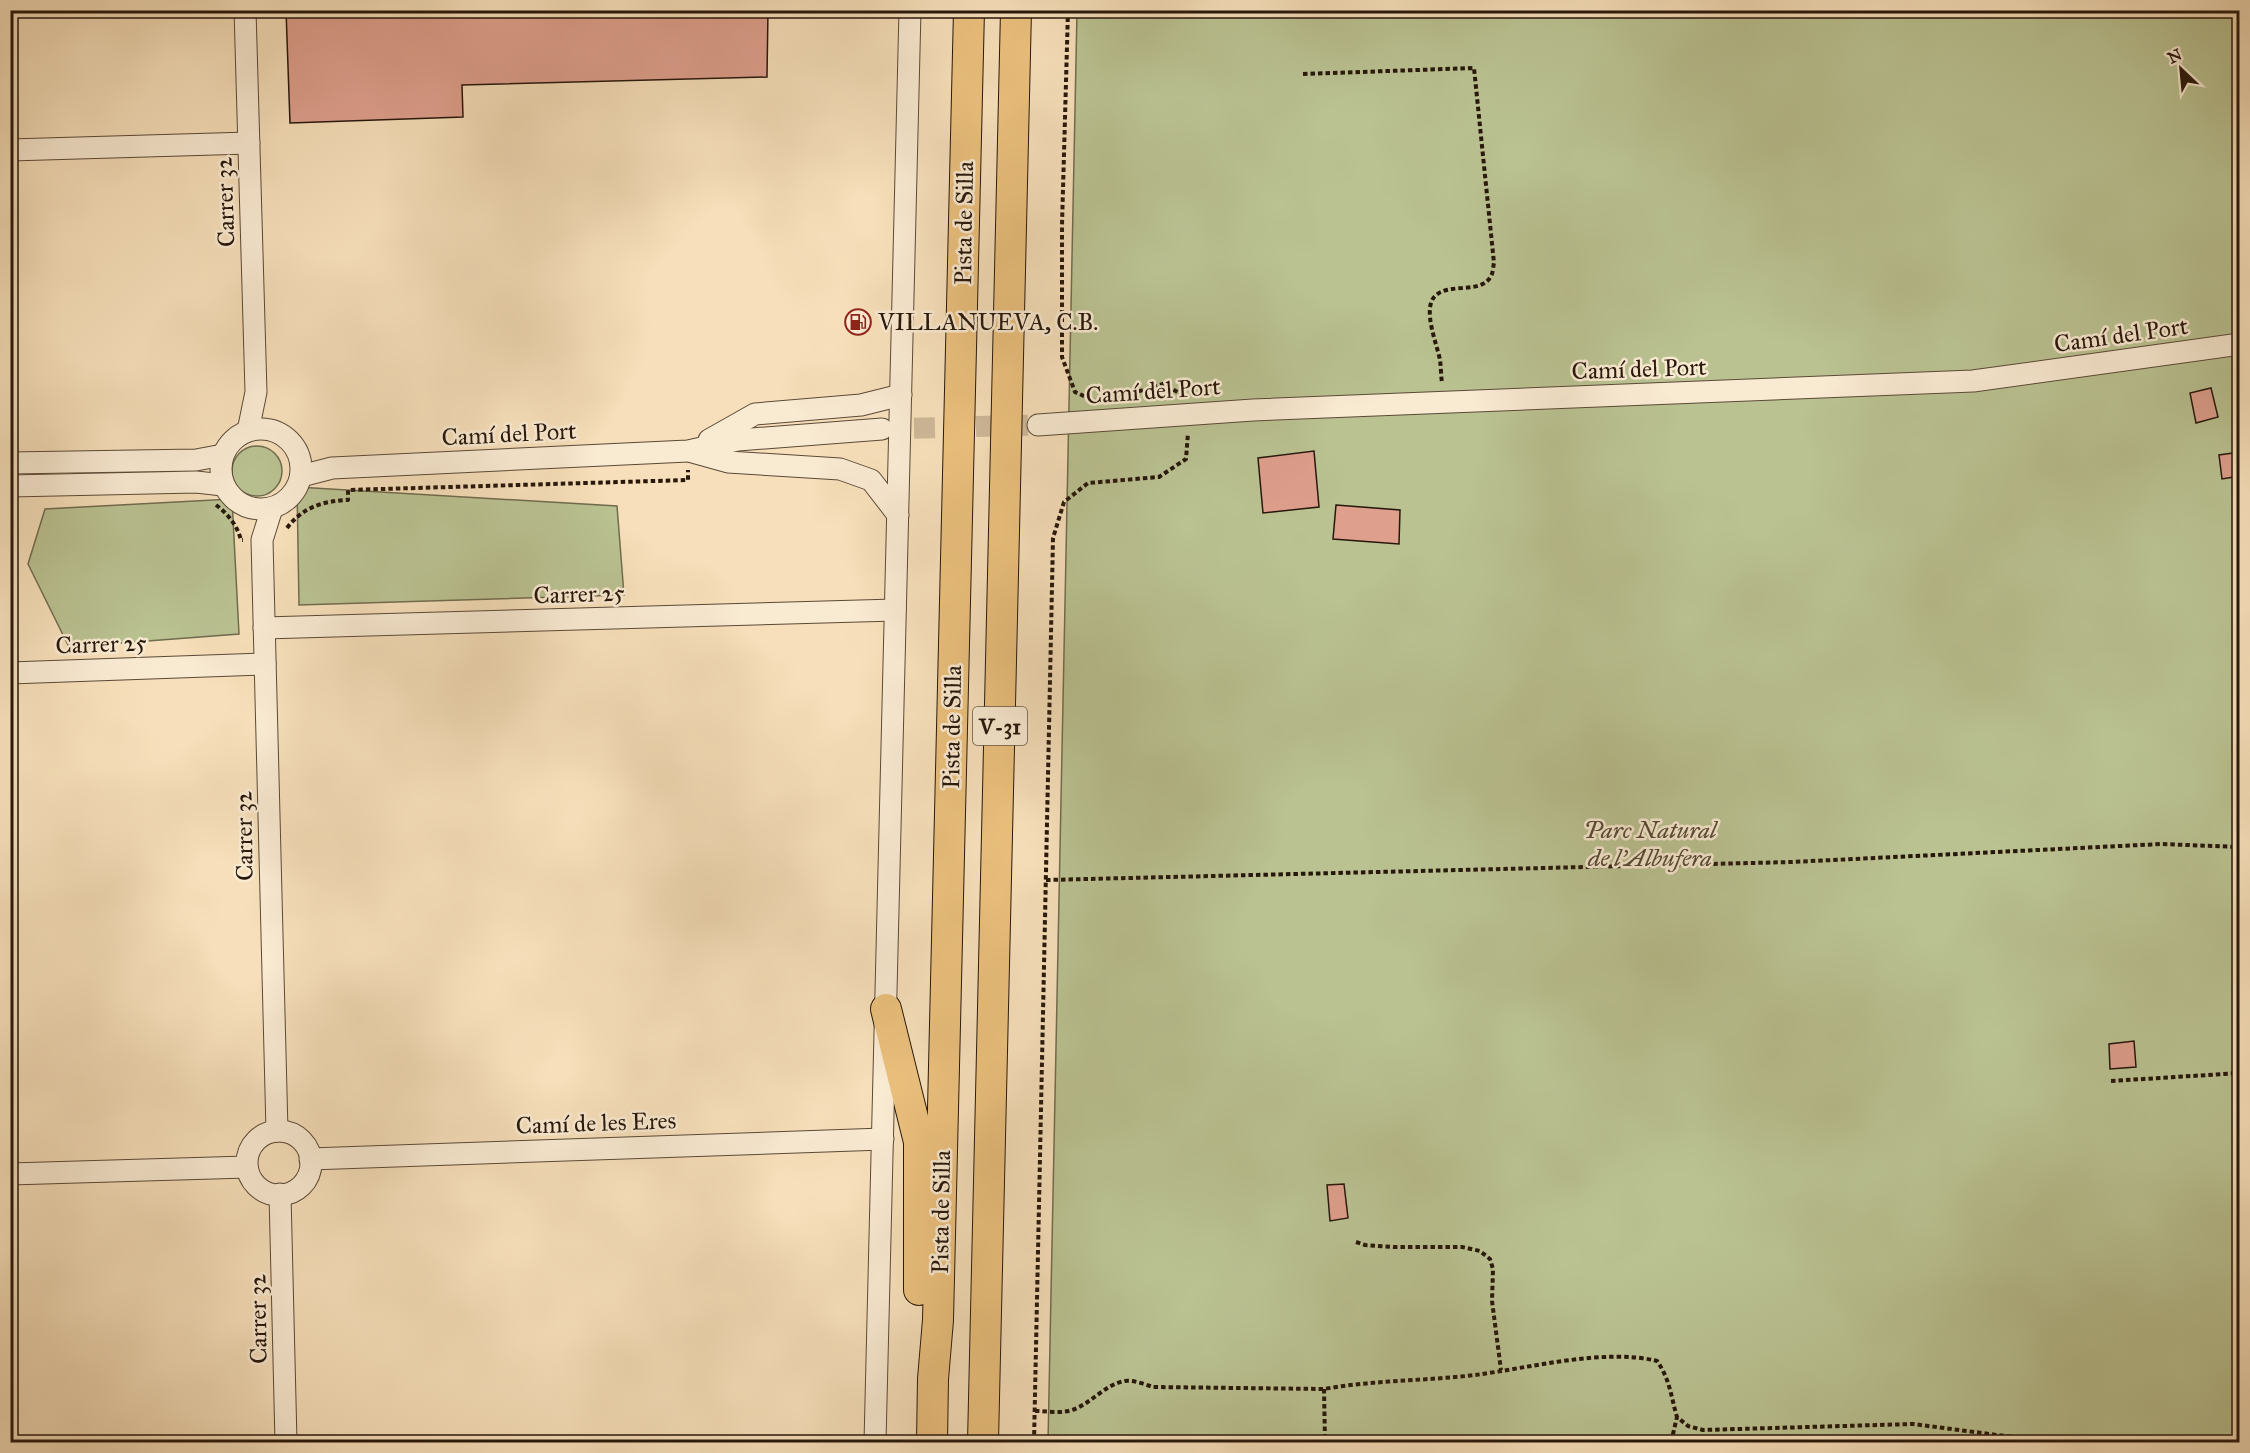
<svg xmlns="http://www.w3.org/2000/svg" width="2250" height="1453" font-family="'IM FELL Great Primer',serif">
  <rect width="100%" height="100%" fill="#f6dfba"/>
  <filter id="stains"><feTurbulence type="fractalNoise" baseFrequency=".00333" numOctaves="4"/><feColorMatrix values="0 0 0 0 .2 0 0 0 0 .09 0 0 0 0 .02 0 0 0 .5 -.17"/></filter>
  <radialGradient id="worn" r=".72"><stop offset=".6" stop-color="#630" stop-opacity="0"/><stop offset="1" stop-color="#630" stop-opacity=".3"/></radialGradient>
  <!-- green -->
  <g fill="#bac292" stroke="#706c4e" stroke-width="1.5">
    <path d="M1077,11H2239V1442H1048Z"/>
    <circle cx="257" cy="471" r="25"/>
    <path d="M297,487L617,506L624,595L299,605Z"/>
    <path d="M232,499L239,634L69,647L28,564L45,509Z"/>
  </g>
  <!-- building -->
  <g fill="#de9f8d" stroke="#27170b" stroke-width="1.5">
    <path d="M286,10H768L767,77L462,85L463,117L290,123Z"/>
    <path d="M2211,388L2218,417L2196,423L2190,393Z"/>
    <path d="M1314,451L1319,507L1263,513L1258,458Z"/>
    <path d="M2240,452V476L2222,479L2219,455Z"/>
    <path d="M1336,505L1400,510L1399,544L1333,539Z"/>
    <path d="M2134,1041L2136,1067L2110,1069L2109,1044Z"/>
    <path d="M1344,1184L1348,1218L1330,1221L1327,1185Z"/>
  </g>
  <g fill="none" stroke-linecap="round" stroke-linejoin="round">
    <!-- minor-tunnel -->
    <path stroke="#cdb797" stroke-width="21" stroke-dasharray="21 10" stroke-linecap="butt" d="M883,429L1038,425"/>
    <!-- minor casing -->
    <g stroke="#5b4937" stroke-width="23">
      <g id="minor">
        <path d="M245,10L256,392L248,431"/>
        <path d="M10,150L249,143"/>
        <path d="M1038,425L1253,410L1973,381L2240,344"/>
        <circle cx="261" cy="469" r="40"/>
        <path d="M709,440L755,414L861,405L901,395"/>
        <path d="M692,452L728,462L840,469L871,480L898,515"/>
        <path d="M10,463L196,460L223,455"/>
        <path d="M301,476L332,468L688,451L738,440L882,429"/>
        <path d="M10,486L196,482L223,485"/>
        <path d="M272,508L262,540L277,1131"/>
        <path d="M264,628L895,610"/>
        <path d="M10,673L265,664"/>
        <circle cx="279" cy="1163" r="32"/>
        <path d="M310,1159L883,1139"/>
        <path d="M10,1174L247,1167"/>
        <path d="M280,1194L286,1442"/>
        <path d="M875,1442L910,10"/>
      </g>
    </g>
    <!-- highway casing -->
    <g stroke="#27170b" stroke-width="32">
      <g id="highway">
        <path d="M886,1009L919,1142V1290"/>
        <path d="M932,1442L933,1379L938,1320L969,10"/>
        <path d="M983,1442L1016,10"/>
      </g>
    </g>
    <!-- path -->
    <g stroke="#27170b" stroke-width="4" stroke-dasharray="4.5 3" stroke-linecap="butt">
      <path d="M1068,10L1062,225V357L1075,392L1095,401"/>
      <path d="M1303,74L1474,68L1494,263C1493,267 1493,273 1491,276C1481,295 1449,282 1435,296C1422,309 1437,344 1440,360C1441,367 1441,376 1442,383"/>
      <path d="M1117,398L1163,384L1183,395"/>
      <path d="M216,505C228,514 237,525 241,540H243"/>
      <path d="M287,528C303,507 323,501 348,500V490L688,480V470"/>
      <path d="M1046,880L1792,862L2161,844L2240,847"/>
      <path d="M2111,1081L2240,1073"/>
      <path d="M1356,1242L1365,1245L1393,1247H1462L1480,1251L1490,1259L1493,1269L1492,1301L1501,1370"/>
      <path d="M1324,1389L1325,1442"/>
      <path d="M1035,1411C1047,1411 1060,1414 1072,1410C1091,1404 1105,1384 1125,1381C1134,1380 1144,1384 1153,1387L1324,1389C1374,1380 1425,1381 1475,1375C1529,1368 1605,1348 1657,1361C1670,1379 1671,1397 1677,1417L1688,1426L1703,1430L1913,1424L2051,1442"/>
      <path d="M1034,1442L1053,538L1064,502L1088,483L1159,477L1186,459L1188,433"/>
      <path d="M1673,1442V1434L1677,1417"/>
    </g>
    <!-- minor -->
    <use href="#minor" stroke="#f9ead2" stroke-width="21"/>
    <!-- highway -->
    <use href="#highway" stroke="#ebc07d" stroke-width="30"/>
  </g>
  <!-- icons -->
  <defs>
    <g id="fuel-ring" transform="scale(1.35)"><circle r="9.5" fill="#f9ead2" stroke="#8f2418" stroke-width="1.5"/><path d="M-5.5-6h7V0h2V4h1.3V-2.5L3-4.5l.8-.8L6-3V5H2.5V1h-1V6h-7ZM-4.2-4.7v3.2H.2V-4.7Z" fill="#8f2418"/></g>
  </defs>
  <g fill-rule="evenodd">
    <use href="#fuel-ring" x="858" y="322"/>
  </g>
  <g text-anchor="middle" stroke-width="5" stroke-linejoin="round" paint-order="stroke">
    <!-- shield labels -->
    <rect fill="#f9ead2" stroke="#665647" stroke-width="1.5" x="973" y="707" width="54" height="38" rx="4.5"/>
    <g font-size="22" font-weight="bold" fill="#27170b">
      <text x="1000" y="734">V-31</text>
    </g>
    <!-- street labels -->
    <g font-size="24" fill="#27170b" stroke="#f9ead2">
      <text transform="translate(225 202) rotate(-92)" y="8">Carrer 32</text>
      <text transform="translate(964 223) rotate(-89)" y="8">Pista de Silla</text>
      <text transform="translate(2121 335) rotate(-8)" y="8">Camí del Port</text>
      <text transform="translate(1639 369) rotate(-2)" y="8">Camí del Port</text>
      <text transform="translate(1153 391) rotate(-4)" y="8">Camí del Port</text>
      <text transform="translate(509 434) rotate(-3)" y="8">Camí del Port</text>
      <text transform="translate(579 594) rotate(-2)" y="8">Carrer 25</text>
      <text transform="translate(101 644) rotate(-2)" y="8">Carrer 25</text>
      <text transform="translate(952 727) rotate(-89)" y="8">Pista de Silla</text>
      <text transform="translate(244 836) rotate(-91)" y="8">Carrer 32</text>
      <text transform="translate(596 1123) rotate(-2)" y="8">Camí de les Eres</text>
      <text transform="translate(941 1212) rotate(-89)" y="8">Pista de Silla</text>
      <text transform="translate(258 1319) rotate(-91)" y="8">Carrer 32</text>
    </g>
    <!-- poi labels -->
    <g font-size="24" fill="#27170b" stroke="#f9ead2" text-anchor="start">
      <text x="878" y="330">VILLANUEVA, C.B.</text>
    </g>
    <!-- park labels -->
    <g font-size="24" font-style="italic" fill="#534a34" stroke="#f9ead2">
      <text x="1650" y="838">Parc Natural<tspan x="1650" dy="28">de l'Albufera</tspan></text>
    </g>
  </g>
  <!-- margin -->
  <rect width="2250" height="1453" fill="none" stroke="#f6dfba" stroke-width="36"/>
  <rect x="12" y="12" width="2226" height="1429" fill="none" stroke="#27170b" stroke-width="3"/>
  <rect x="18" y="18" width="2214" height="1417" fill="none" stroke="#27170b" stroke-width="1.5"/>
  <!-- north arrow -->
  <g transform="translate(2181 69) rotate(334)" stroke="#f9ead2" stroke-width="4.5" paint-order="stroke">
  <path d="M0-4.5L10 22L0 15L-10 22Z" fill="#27170b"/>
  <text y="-9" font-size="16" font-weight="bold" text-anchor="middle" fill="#27170b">N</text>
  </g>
  <rect width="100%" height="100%" filter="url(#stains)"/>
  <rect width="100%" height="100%" fill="url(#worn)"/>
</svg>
